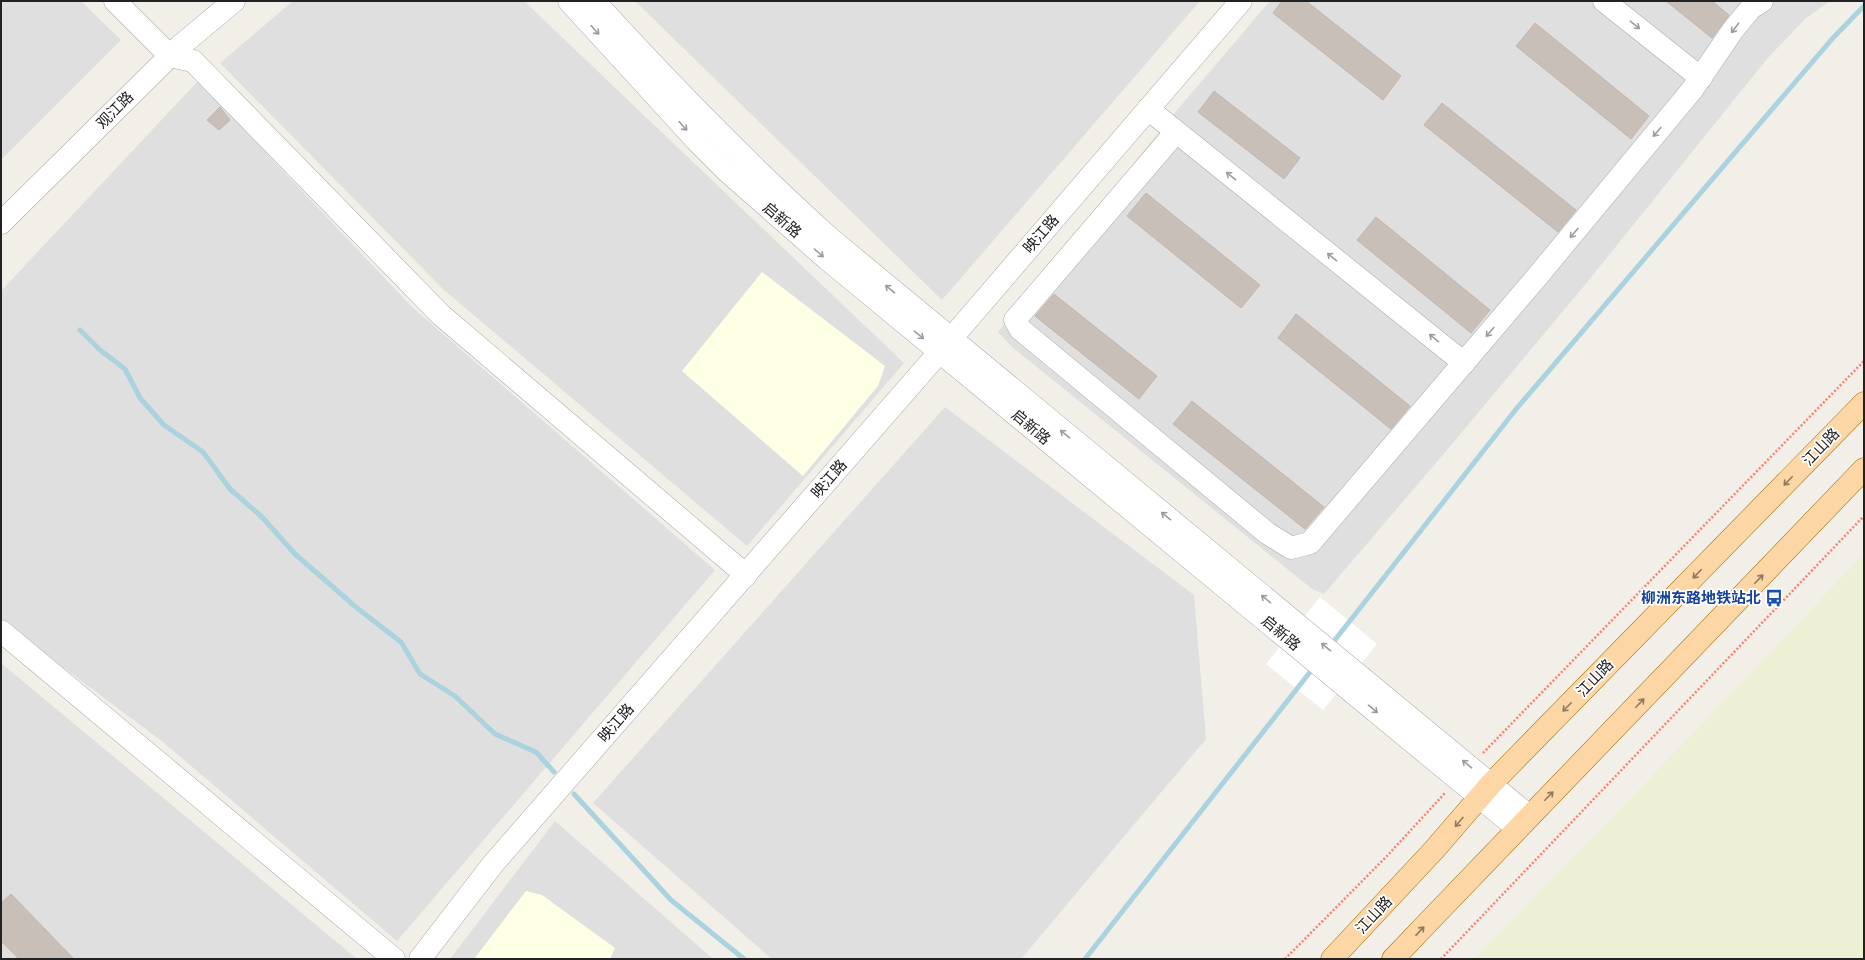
<svg xmlns="http://www.w3.org/2000/svg" width="1865" height="960" font-family="Mulish,'Noto Sans SC',sans-serif">
  <rect width="100%" height="100%" fill="#f2efe9"/>
  <!-- residential -->
  <g fill="#e0dfdf">
    <path d="M1,1H81L121,40L1,160Z"/>
    <path d="M293,1H524L904,363L747,546L444,290L220,63Z"/>
    <path d="M635,1H1200L942,300Z"/>
    <path d="M1270,1H1830L1805,19L1767,59L1584,286L1447,450L1324,594L1312,589L1012,347L998,332L1166,123Z"/>
    <path d="M198,81L412,307L715,570L397,941L163,742L1,621V291Z"/>
    <path d="M945,407L1194,595L1206,739L1021,959H772L593,803Z"/>
    <path d="M1,663L357,959H1Z"/>
    <path d="M555,821L713,959H450Z"/>
  </g>
  <!-- education -->
  <g fill="#ffffe5">
    <path d="M762,272L885,366L878,386L803,476L682,371Z"/>
    <path d="M526,891L542,895L615,948L610,959H474Z"/>
  </g>
  <!-- farmland -->
  <path fill="#eef0d5" d="M1864,554V959H1474L1650,778Z"/>
  <!-- pier -->
  <path fill="#fff" d="M1320,597L1377,644L1323,710L1266,664Z"/>
  <g fill="none" stroke-linecap="round" stroke-linejoin="round">
    <!-- stream -->
    <g stroke="#aad3df" stroke-width="5">
      <path d="M80,330L100,350L125,369L140,398L164,425L203,452L230,489L262,517L295,554L357,608L401,642L420,674L455,696L495,734L536,752L554,772"/>
      <path d="M1331,645L1517,408L1832,39L1864,6"/>
      <path d="M574,794L671,900L744,959"/>
      <path d="M1085,959L1314,667"/>
    </g>
  </g>
  <!-- building -->
  <g fill="#c7bfb8" stroke="#c4b6ab">
    <path d="M1282,1H1306L1401,76L1383,100L1273,13Z"/>
    <path d="M1666,1H1712L1729,15L1712,38Z"/>
    <path d="M1535,23L1649,116L1631,139L1516,46Z"/>
    <path d="M1214,91L1300,158L1284,179L1198,112Z"/>
    <path d="M1442,103L1576,210L1558,232L1424,125Z"/>
    <path d="M220,107L230,120L219,130L207,120Z"/>
    <path d="M1146,193L1260,285L1241,308L1127,216Z"/>
    <path d="M1376,217L1490,310L1471,333L1357,240Z"/>
    <path d="M1054,294L1157,376L1139,399L1035,316Z"/>
    <path d="M1296,314L1410,406L1391,429L1278,338Z"/>
    <path d="M1192,401L1324,507L1305,529L1173,424Z"/>
    <path d="M11,894L74,959H19L1,941V903Z"/>
  </g>
  <g fill="none" stroke-linecap="round" stroke-linejoin="round">
    <!-- minor casing -->
    <g stroke="#a9a9a9" stroke-width="23">
      <g id="minor">
        <path d="M115,1L170,56L193,61L441,315L746,575"/>
        <path d="M569,1L697,141L728,172L827,259L1517,828"/>
        <path d="M594,1C670,84 747,164 832,240L1529,816"/>
        <path d="M1604,1L1701,78"/>
        <path d="M1148,109L1464,363"/>
        <path d="M1176,132L1015,320L1020,329L1267,533L1291,548L1310,543L1536,278L1692,90L1733,30L1751,8L1762,1"/>
        <path d="M1,223L179,47L234,1"/>
        <path d="M1,631L394,959"/>
        <path d="M420,959L493,864L950,340L1241,1"/>
      </g>
    </g>
    <!-- major casing -->
    <g stroke="#a06b00" stroke-width="23">
      <g id="major">
        <path d="M1332,959L1434,850L1491,784L1864,403"/>
        <path d="M1393,959C1549,795 1707,633 1864,469"/>
      </g>
    </g>
    <!-- path -->
    <g stroke="#fa8072" stroke-width="2.5" stroke-dasharray="2 2" stroke-linecap="butt">
      <path d="M1483,753L1864,361"/>
      <path d="M1285,959L1387,856L1445,793"/>
      <path d="M1441,959L1864,516"/>
    </g>
    <!-- minor -->
    <use href="#minor" stroke="#fff" stroke-width="22"/>
    <!-- major -->
    <use href="#major" stroke="#fcd6a4" stroke-width="22"/>
  </g>
  <!-- one-way arrows -->
  <defs><path id="oneway-shaft" d="M-6 0H5M1.5-3L5.5 0L1.5 3" fill="none" stroke-width="1.6" stroke-linecap="round" stroke-linejoin="round"/></defs>
  <g stroke="#9c9c9c">
    <use href="#oneway-shaft" transform="translate(1635 25) rotate(39)"/>
    <use href="#oneway-shaft" transform="translate(1735 28) rotate(127)"/>
    <use href="#oneway-shaft" transform="translate(595 30) rotate(48)"/>
    <use href="#oneway-shaft" transform="translate(683 126) rotate(48)"/>
    <use href="#oneway-shaft" transform="translate(1657 132) rotate(130)"/>
    <use href="#oneway-shaft" transform="translate(1231 176) rotate(-141)"/>
    <use href="#oneway-shaft" transform="translate(1574 233) rotate(130)"/>
    <use href="#oneway-shaft" transform="translate(819 253) rotate(41)"/>
    <use href="#oneway-shaft" transform="translate(1332 257) rotate(-141)"/>
    <use href="#oneway-shaft" transform="translate(890 289) rotate(-140)"/>
    <use href="#oneway-shaft" transform="translate(1490 332) rotate(130)"/>
    <use href="#oneway-shaft" transform="translate(919 335) rotate(39)"/>
    <use href="#oneway-shaft" transform="translate(1434 338) rotate(-141)"/>
    <use href="#oneway-shaft" transform="translate(1065 434) rotate(-141)"/>
    <use href="#oneway-shaft" transform="translate(1166 516) rotate(-141)"/>
    <use href="#oneway-shaft" transform="translate(1266 599) rotate(-141)"/>
    <use href="#oneway-shaft" transform="translate(1326 647) rotate(-141)"/>
    <use href="#oneway-shaft" transform="translate(1373 709) rotate(40)"/>
    <use href="#oneway-shaft" transform="translate(1467 764) rotate(-140)"/>
  </g>
  <g stroke="#8f7c63">
    <use href="#oneway-shaft" transform="translate(1788 481) rotate(134)"/>
    <use href="#oneway-shaft" transform="translate(1697 574) rotate(134)"/>
    <use href="#oneway-shaft" transform="translate(1759 579) rotate(-46)"/>
    <use href="#oneway-shaft" transform="translate(1640 703) rotate(-46)"/>
    <use href="#oneway-shaft" transform="translate(1567 707) rotate(135)"/>
    <use href="#oneway-shaft" transform="translate(1549 796) rotate(-46)"/>
    <use href="#oneway-shaft" transform="translate(1459 822) rotate(131)"/>
    <use href="#oneway-shaft" transform="translate(1420 931) rotate(-47)"/>
  </g>
  <!-- icons -->
  <defs>
    <g id="bus-bare" transform="scale(1.38)"><path d="M-5-6H5V4H4V6H2V4H-2V6H-4V4H-5ZM-3.5-4V0h7V-4ZM-3.5 1.2v1.5H-2V1.2ZM2 1.2v1.5H3.5V1.2Z" fill="#1a4fb4" stroke="#fff" stroke-width="2.5" paint-order="stroke"/></g>
  </defs>
  <g fill-rule="evenodd">
    <use href="#bus-bare" x="1774" y="598"/>
  </g>
  <g text-anchor="middle" stroke-width="3.5" stroke-linejoin="round" paint-order="stroke">
    <!-- street labels -->
    <g font-size="15" fill="#222" stroke="#fff">
      <text transform="translate(115 110) rotate(-45)" y="5">观江路</text>
      <text transform="translate(782 220) rotate(41)" y="5">启新路</text>
      <text transform="translate(1041 234) rotate(-49)" y="5">映江路</text>
      <text transform="translate(1031 427) rotate(40)" y="5">启新路</text>
      <text transform="translate(1821 447) rotate(-46)" y="5">江山路</text>
      <text transform="translate(829 479) rotate(-49)" y="5">映江路</text>
      <text transform="translate(1281 633) rotate(40)" y="5">启新路</text>
      <text transform="translate(1595 678) rotate(-46)" y="5">江山路</text>
      <text transform="translate(616 723) rotate(-49)" y="5">映江路</text>
      <text transform="translate(1374 915) rotate(-47)" y="5">江山路</text>
    </g>
    <!-- transit labels -->
    <g font-size="15" font-weight="bold" fill="#164399" stroke="#fff" text-anchor="end">
      <text x="1761" y="603">柳洲东路地铁站北</text>
    </g>
  </g>
  <!-- border -->
  <rect width="1865" height="960" fill="none" stroke="#222222" stroke-width="4"/>
</svg>
